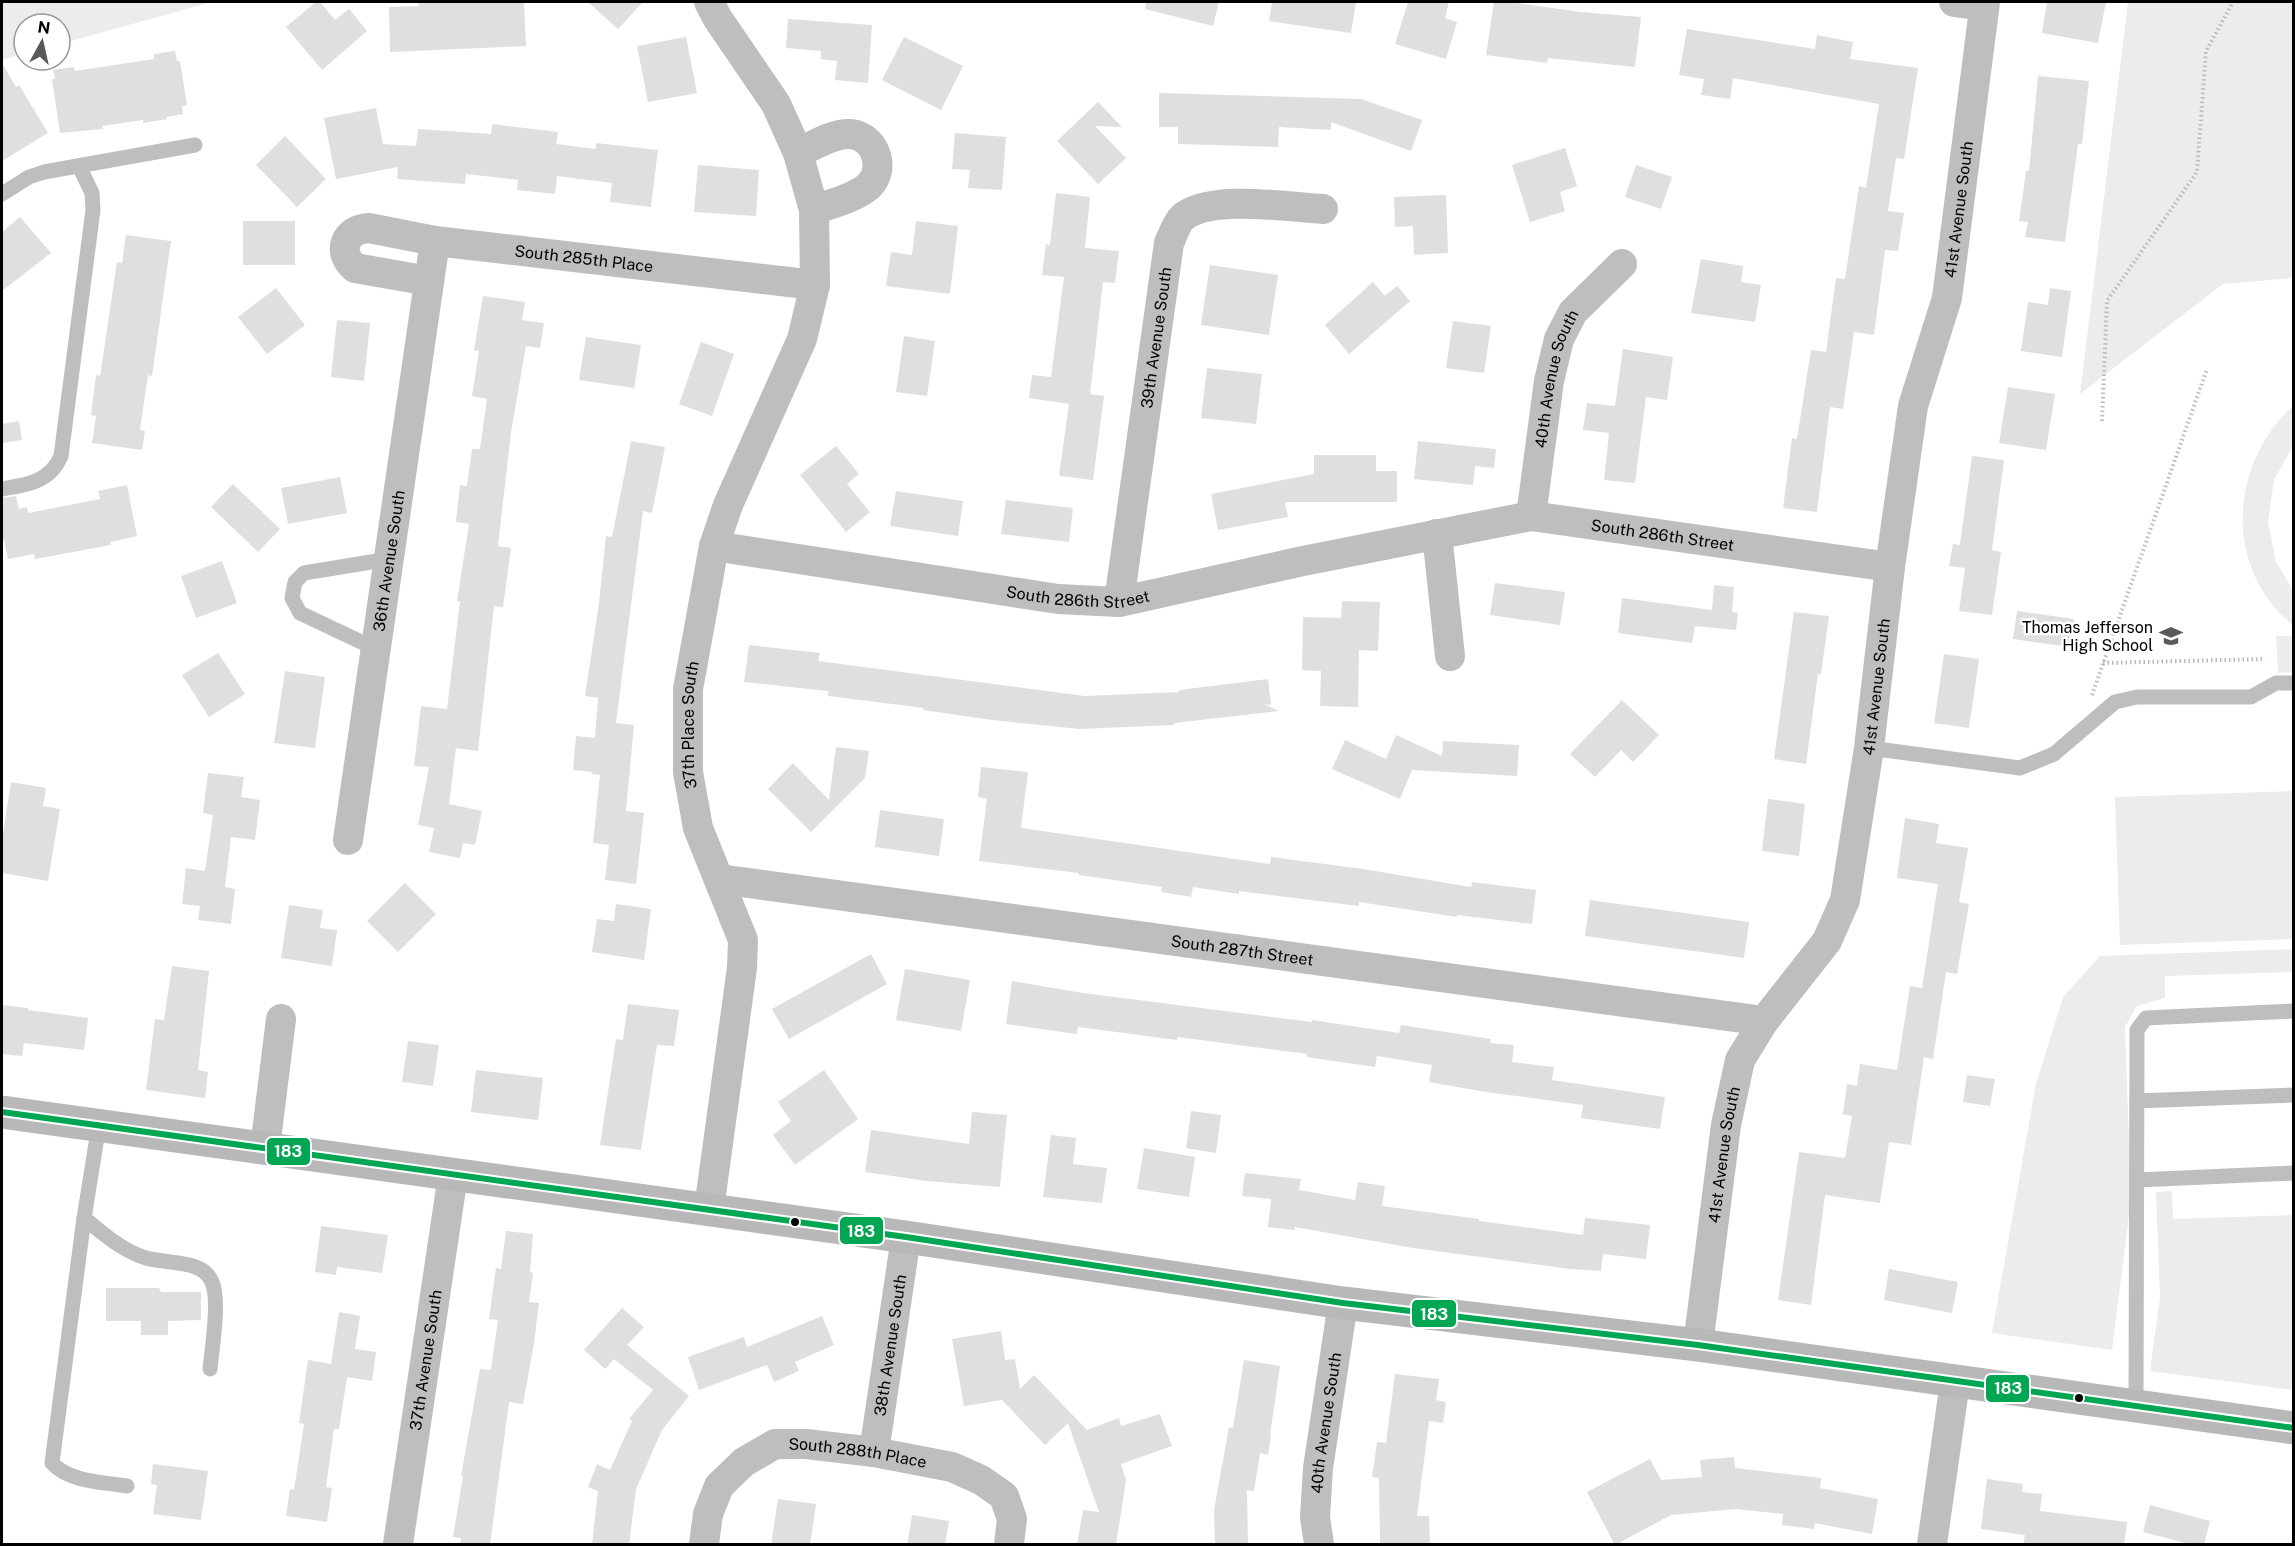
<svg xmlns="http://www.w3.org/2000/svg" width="2295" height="1546" font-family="'Public Sans',sans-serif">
  <rect width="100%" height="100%" fill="#fff"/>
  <!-- green -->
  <g fill="#ececec">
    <path d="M2,2H212L60,44V24H24V54L2,60Z"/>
    <path d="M2128,2H2293V278L2223,284L2080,394Z"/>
    <path d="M2293,406V446L2274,480L2268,522L2276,562L2293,590V625C2223,569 2229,464 2293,406Z"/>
    <path d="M2276,636H2293V672L2278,673Z"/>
    <path d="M2293,791V939L2120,945L2115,797Z"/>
    <path d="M2293,949V972L2165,976V998L2137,1006L2125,1027L2131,1200L2112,1350L1992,1333L2036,1084L2063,997L2100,956Z"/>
    <path d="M2172,1191L2173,1219L2293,1215V1390L2150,1371L2160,1298L2156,1192Z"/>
  </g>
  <!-- building -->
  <g fill="#dfdfdf">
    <path d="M316,2H320L335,20L349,9L367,31L322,70L286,27Z"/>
    <path d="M418,2H524L526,46L390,52L389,7L419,6Z"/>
    <path d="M588,2H643L618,29Z"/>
    <path d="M1146,2H1219L1213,26L1145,9Z"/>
    <path d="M1272,2H1356L1351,33L1269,21Z"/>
    <path d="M1408,2H1449L1445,18L1457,22L1446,59L1395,44Z"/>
    <path d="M1494,2H1510L1581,12L1641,17L1635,67L1548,58L1547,63L1486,55Z"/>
    <path d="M2047,2H2106L2098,43L2042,33Z"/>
    <path d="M788,19L872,25L868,83L835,80L837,61L821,59V51L786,48Z"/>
    <path d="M1687,29L1815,49L1817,35L1853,42L1850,59L1918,68L1904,159L1896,158L1888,211L1904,213L1898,251L1885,250L1874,335L1854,332L1843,409L1830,407L1817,512L1783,508L1792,438L1797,439L1811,350L1826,352L1836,278L1845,279L1859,186L1866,188L1879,104L1733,78L1730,99L1701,95L1704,79L1679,75Z"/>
    <path d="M686,37L697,93L648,102L637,46Z"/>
    <path d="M904,37L963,66L941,110L882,80Z"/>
    <path d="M175,51L177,61H180L187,105L182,106L183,114L166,117L167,119L143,123V120L102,126L103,129L60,133L52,79H55L53,70L74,67L75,71L154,59V54Z"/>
    <path d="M2,63L16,87L19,85L48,133L2,161Z"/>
    <path d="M2038,76L2089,81L2082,144H2078L2065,242L2025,237L2028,222L2019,221L2026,171H2029Z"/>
    <path d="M1159,93L1361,99L1422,120L1411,151L1331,122V130L1279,127L1278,147L1178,144V127H1159Z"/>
    <path d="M1098,102L1122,127L1095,126L1126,158L1098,184L1057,141Z"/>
    <path d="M376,108L383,144L416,146L418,129L491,134L492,124L558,132L556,144L596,149V143L658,150L651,207L610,202L612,183L557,176L555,194L517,190L518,180L466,174L465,184L397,179L398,167L336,179L324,118Z"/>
    <path d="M955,133L1006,137L1002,190L968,188L970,170L952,169Z"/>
    <path d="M285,136L326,179L297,207L256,165Z"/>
    <path d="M1565,148L1577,186L1560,192L1565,211L1530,222L1512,165Z"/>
    <path d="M698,165L759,170L756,216L694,212Z"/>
    <path d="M1636,165L1672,177L1661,209L1625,197Z"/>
    <path d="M1056,193L1090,197L1085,248L1119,251L1115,283L1103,282L1090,394L1104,396L1093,480L1059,476L1069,404L1029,398L1032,375L1051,377L1064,277L1042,275L1046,244L1050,245Z"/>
    <path d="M1446,195L1448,253L1414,255L1413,226L1395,227L1394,197Z"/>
    <path d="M20,217L51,253L2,291V232Z"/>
    <rect x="243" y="221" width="52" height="44"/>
    <path d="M916,221L958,226L950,294L886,286L891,252L912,255Z"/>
    <path d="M126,235L171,241L152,376L148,375L140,430L145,431L142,450L92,443L96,416L91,415L96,375L100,376L117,262L122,263Z"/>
    <path d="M1701,259L1743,266L1741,282L1761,285L1755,322L1691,313Z"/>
    <path d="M1210,265L1278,275L1269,335L1201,325Z"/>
    <path d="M1373,282L1385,296L1397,286L1410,301L1349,354L1325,325Z"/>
    <path d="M276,288L305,325L267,354L238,317Z"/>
    <path d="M2050,288L2071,291L2062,357L2021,351L2028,302L2048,305Z"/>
    <path d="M483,296L525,302L522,320L544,323L540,348L526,346L511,432L498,546L511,548L503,607L494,606L478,751L456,748L449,804L482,811L475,845L463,843L460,858L429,852L434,828L418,825L429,767L414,766L421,706L447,709L460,601H457L469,524L456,522L460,485L467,486L472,449H480L487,399L472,396L479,351L474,350Z"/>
    <path d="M337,320L370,323L364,381L331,377Z"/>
    <path d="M1453,321L1491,326L1484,373L1446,368Z"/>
    <path d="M904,336L935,341L927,396L896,392Z"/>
    <path d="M586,337L641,345L634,388L579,380Z"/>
    <path d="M701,342L734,354L712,416L679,404Z"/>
    <path d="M1623,349L1673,357L1667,400L1646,397L1635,483L1604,480L1609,433L1583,430L1587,403L1615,406Z"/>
    <path d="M1207,368L1262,374L1256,424L1201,418Z"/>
    <path d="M2008,387L2055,394L2046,450L1999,443Z"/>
    <path d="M19,421L22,440L2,443V424Z"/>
    <path d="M631,441L665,447L652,513L643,511L616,723L634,725L626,811L644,813L636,884L605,880L609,845L593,843L600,775L592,774V772L573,770L576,736L595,738L598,698L585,696L599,603L606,536L612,537Z"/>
    <path d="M1418,441L1496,449L1494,468L1475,466L1473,485L1414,479Z"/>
    <path d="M836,446L859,474L847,484L870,512L846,532L800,475Z"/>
    <path d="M1314,455H1376V471H1397V502H1285L1288,517L1218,530L1211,494L1314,474Z"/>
    <path d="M1972,456L2004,460L1992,550L2001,552L1992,615L1959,611L1965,568L1949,566L1953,544L1960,545Z"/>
    <path d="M340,477L347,513L288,524L281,488Z"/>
    <path d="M233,484L280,529L258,552L211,507Z"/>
    <path d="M127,485L137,536L110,542L111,545L35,559L34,554L8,559L4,540H2V498L16,496L19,509L27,507L28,513L100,499L98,491Z"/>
    <path d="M896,491L963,501L958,536L890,526Z"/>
    <path d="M1006,500L1073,508L1069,542L1001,534Z"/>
    <path d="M222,561L237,603L196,618L181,576Z"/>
    <path d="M1495,583L1565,592L1560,625L1490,615Z"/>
    <path d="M1714,585L1734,587L1732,612L1738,613L1736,630L1695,626L1692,643L1618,633L1622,598L1712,610Z"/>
    <path d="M1342,601L1380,602L1378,651L1359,650L1358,707L1320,706L1321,671L1302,670L1303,617L1341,618Z"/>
    <path d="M2017,611L2074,619L2070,647L2013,639Z"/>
    <path d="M1794,612L1829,616L1821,674H1818L1806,764L1774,759Z"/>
    <path d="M749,645L820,653L818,661L1085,696L1179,692V690L1268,679L1271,705L1264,704L1279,711L1174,723V725L1080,729L992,720L923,710L924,708L828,696V691L744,682Z"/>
    <path d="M218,653L245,694L209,717L182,675Z"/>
    <path d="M1944,654L1979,659L1969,728L1934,723Z"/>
    <path d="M285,671L325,677L315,748L274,743Z"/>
    <path d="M1622,700L1659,735L1633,762L1621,750L1595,777L1570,754Z"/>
    <path d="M1396,735L1442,756L1443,741L1519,745L1517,776L1412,770L1400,799L1332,769L1345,740L1386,759Z"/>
    <path d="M836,747L869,751L865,778L811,832L768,789L793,763L829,800Z"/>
    <path d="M981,767L1028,772L1021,828L1270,864L1271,857L1363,869L1471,887L1472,882L1536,890L1532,924L1457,915V917L1359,902V906L1239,891V894L1193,887L1191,897L1161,892L1162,887L1079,875V873L979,861L987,799L978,797Z"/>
    <path d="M208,773L244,777L241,797L260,800L255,840L231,837L225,887L235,889L231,924L198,920L200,906L182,904L186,868L205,871L213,815L203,813Z"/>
    <path d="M11,782L46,788L43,806L60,809L48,881L2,873V840Z"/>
    <path d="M1768,799L1805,804L1799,856L1762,851Z"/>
    <path d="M880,810L944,819L939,856L875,847Z"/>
    <path d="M1905,818L1939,824L1936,843L1968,848L1959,902L1969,904L1957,974L1946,972L1933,1059L1924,1057L1911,1145L1889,1142L1880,1203L1825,1195L1811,1305L1778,1300L1799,1152L1845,1158L1852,1116L1843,1114L1847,1084L1857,1086L1860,1064L1897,1070L1910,986L1922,988L1938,884L1897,878Z"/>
    <path d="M405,883L436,914L398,952L367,921Z"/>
    <path d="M1590,900L1749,922L1744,958L1585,936Z"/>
    <path d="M616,904L651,909L644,960L592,952L597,919L614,921Z"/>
    <path d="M289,905L323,910L320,928L337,930L332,966L281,958Z"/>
    <path d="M871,954L887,984L789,1039L772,1009Z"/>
    <path d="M172,966L209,971L198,1070L208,1072L205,1098L146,1090L155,1019L164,1020Z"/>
    <path d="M905,969L970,980L961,1031L896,1020Z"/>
    <path d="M1012,981L1083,993L1312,1022V1020L1399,1033L1401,1025L1491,1039L1490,1043L1514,1045L1512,1062L1554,1067L1552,1080L1665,1097L1660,1129L1581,1118L1583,1105L1486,1092L1429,1082L1432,1065L1377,1056L1375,1067L1307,1057V1054L1178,1037L1177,1040L1078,1027L1077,1034L1006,1024Z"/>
    <path d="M628,1004L679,1010L674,1046L657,1045L641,1150L600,1145L616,1039L623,1040Z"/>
    <path d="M2,1005L28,1008V1010L88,1018L84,1050L24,1043L22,1056L2,1054Z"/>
    <path d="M408,1041L439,1045L433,1086L402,1082Z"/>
    <path d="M476,1070L543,1078L538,1120L471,1112Z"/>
    <path d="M824,1070L858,1119L795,1165L773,1135L791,1121L778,1102Z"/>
    <path d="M1967,1075L1995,1079L1990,1106L1963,1102Z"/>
    <path d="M1191,1111L1221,1115L1216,1153L1186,1148Z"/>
    <path d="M972,1112L1007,1115L1000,1187L927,1181L865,1172L871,1130L969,1144Z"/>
    <path d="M1051,1135L1076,1138L1073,1164L1107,1168L1102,1203L1043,1197Z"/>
    <path d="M1144,1148L1195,1157L1189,1197L1137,1189Z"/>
    <path d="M1245,1173L1301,1179L1299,1190L1355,1200L1358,1182L1385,1186L1382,1206L1479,1219V1221L1583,1235L1585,1218L1650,1225L1646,1259L1603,1254L1601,1271L1570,1269L1413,1248L1295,1227L1294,1230L1268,1227L1271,1199L1242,1196Z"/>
    <path d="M321,1226L388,1235L382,1273L337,1267L336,1275L315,1272Z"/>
    <path d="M506,1231L533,1234L530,1272L533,1273L529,1302L539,1303L534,1343L523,1404L509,1402L490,1545H460L461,1538L453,1537L463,1476H461L480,1369L491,1370L498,1320L489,1319L496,1268L501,1269Z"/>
    <path d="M1889,1269L1958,1282L1952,1313L1884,1300Z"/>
    <path d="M106,1288H159L161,1292H201V1320L168,1321V1335H141V1321H106Z"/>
    <path d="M622,1308L644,1327L627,1345L689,1396L662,1430L636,1489L629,1545H592L598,1491L588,1487L597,1464L610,1470L632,1421L629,1419L653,1390L614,1359L605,1369L584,1350Z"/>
    <path d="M339,1312L360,1316L355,1349L376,1352L372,1381L347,1377L339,1429H334L326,1487L332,1488L327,1522L286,1516L290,1489L294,1490L304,1424L299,1423L308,1360L331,1364Z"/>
    <path d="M822,1316L834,1345L795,1362L799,1371L774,1382L767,1365L699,1390L688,1357L744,1337L747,1347Z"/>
    <path d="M1001,1331L1005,1360L1015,1359L1020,1389L1034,1375L1087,1430L1119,1418L1121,1426L1160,1414L1172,1446L1121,1464L1126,1480L1116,1545H1077L1083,1510L1099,1512L1068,1423L1045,1445L1002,1400L964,1406L952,1339Z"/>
    <path d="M1244,1360L1280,1366L1270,1435H1271L1268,1455L1260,1453L1254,1491L1247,1490L1248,1545H1215L1214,1510L1229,1427L1233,1428Z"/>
    <path d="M1395,1374L1439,1379L1436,1400L1446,1402L1443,1423L1429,1421L1417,1516H1429L1430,1545H1380L1379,1478L1372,1477L1377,1442L1386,1443Z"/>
    <path d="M1734,1457L1735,1468L1821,1478L1820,1488L1878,1499L1872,1534L1815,1523L1814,1529L1782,1525L1783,1514L1736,1509L1671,1515L1615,1545L1587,1492L1650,1459L1661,1480L1702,1477L1700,1460Z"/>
    <path d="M153,1464L208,1471L201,1520L153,1514L157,1485L151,1484Z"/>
    <path d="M1987,1479L2023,1484L2022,1492L2042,1494L2040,1511L2127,1522L2124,1545H2023L2025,1535L1981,1529Z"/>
    <path d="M778,1499L816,1504L810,1545H771Z"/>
    <path d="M2150,1505L2210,1521L2204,1545H2193L2143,1532Z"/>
    <path d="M912,1515L949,1521L945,1545H907Z"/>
  </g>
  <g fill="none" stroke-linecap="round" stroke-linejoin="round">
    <!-- path -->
    <g stroke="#b9b9b9" stroke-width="4" stroke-dasharray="1.5 3" stroke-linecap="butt">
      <path d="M2102,421L2107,301L2197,172L2206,51L2233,2"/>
      <path d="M2103,663L2265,659"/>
      <path d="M2092,695L2207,369"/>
    </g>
    <!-- lane -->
    <g stroke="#bebebe" stroke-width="15">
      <path d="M2,194L29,177L44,172L195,145"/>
      <path d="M2,489C27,485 50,482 61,456L93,210L92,193L79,166"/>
      <path d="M376,649L300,613L292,598L295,582L304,573L389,559"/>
      <path d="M1869,748L2020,768L2054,754L2115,702L2137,697H2251L2276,683H2294"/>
      <path d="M2137,1101L2294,1095"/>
      <path d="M99,1125L84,1218L52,1463C69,1482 103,1482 127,1486"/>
      <path d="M2137,1180L2294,1173"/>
      <path d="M84,1218C103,1234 123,1251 146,1258C166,1264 203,1259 212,1282C220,1300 212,1348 210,1369"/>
      <path d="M2136,1407L2137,1030L2146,1018L2294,1011"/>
    </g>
    <!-- street -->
    <g stroke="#bebebe" stroke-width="30">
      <path d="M1954,2L1984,6"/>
      <path d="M798,153C813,146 833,133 850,134C877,136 888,173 865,189C851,199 830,204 814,210"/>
      <path id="s1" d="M429,281L355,268C336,252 345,229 369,228L435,241L815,285"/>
      <path id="s2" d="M1531,516L1549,381L1559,339L1573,312L1622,264"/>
      <path d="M1437,534L1450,656"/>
      <path id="s3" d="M714,546L1058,599L1119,602L1298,562L1531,516L1890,567"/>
      <path id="s4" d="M1119,602L1169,243C1173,235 1176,224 1182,218C1208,194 1288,207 1323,209"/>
      <path id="s5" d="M348,840L435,241"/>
      <path id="s6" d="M719,879L1764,1021"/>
      <path d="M265,1148L281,1019"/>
      <path id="s7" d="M709,1209L742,968L743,940L698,828L688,772V689L714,546L728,505L802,339L815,285L814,210L798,153L776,104L718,19L709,2"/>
      <path id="s8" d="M1698,1345L1726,1125L1740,1060L1764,1021L1827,941L1845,900L1869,748L1890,567L1913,406L1947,298L1985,2"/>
      <path id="s9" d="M874,1452L906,1237"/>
      <path id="s10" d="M398,1544L453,1175"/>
      <path id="s11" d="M704,1544L708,1514L719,1486L744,1462L775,1444H806L874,1452L952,1467L981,1480L1004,1496L1012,1519L1009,1544"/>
      <path id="s12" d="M1319,1544L1315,1517L1318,1468L1343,1303"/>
      <path d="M1932,1544L1955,1382"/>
    </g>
    <!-- secondary -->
    <path stroke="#b8b8b8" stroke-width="33" d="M2,1112L906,1237L1343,1303L1698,1345L2294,1428"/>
    <!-- bus-1 casing -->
    <g stroke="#fff" stroke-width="10">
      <path id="bus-1" d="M2,1112L906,1237L1343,1303L1698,1345L2294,1428"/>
    </g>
    <!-- bus-1 -->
    <use href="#bus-1" stroke="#00a651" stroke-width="6"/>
  </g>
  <!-- icons -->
  <defs>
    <g id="school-bare" transform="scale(1.8)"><path d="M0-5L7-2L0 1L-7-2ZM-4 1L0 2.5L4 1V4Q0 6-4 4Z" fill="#595959" stroke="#fff" stroke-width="2.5" paint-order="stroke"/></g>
  </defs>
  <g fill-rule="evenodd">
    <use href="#school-bare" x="2171" y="636"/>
  </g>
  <!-- markers -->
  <g fill="#000" stroke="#fff" stroke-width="2">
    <circle cx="795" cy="1222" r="5"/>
    <circle cx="2079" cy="1398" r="5"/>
  </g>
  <g text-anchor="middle" stroke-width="5" stroke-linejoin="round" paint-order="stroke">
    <!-- street labels -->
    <g font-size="16" fill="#000" stroke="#fff">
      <text dy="6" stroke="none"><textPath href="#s8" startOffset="1182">41st Avenue South</textPath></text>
      <text dy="6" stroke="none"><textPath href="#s1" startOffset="350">South 285th Place</textPath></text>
      <text dy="6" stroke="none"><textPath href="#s4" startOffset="267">39th Avenue South</textPath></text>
      <text dy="6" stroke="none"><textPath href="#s2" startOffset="140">40th Avenue South</textPath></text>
      <text dy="6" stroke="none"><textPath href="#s3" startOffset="963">South 286th Street</textPath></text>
      <text dy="6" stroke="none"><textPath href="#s5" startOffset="282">36th Avenue South</textPath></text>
      <text dy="6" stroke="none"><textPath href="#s3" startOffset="368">South 286th Street</textPath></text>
      <text dy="6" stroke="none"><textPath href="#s8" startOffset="696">41st Avenue South</textPath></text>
      <text dy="6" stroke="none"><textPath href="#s7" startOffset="496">37th Place South</textPath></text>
      <text dy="6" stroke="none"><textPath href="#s6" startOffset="528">South 287th Street</textPath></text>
      <text dy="6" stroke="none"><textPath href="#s8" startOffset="192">41st Avenue South</textPath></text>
      <text dy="6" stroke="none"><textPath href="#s9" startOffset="108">38th Avenue South</textPath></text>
      <text dy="6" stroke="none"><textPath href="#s10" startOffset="186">37th Avenue South</textPath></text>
      <text dy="6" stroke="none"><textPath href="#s12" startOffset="122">40th Avenue South</textPath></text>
      <text dy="6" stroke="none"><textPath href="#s11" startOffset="214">South 288th Place</textPath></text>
    </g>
    <!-- poi labels -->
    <g font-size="16" fill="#000" stroke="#fff" text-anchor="end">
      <text x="2153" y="633">Thomas Jefferson<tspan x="2153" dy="18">High School</tspan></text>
    </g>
  </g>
  <g stroke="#fff" stroke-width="2">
    <rect x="266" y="1137" width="45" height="29" rx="6" fill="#00a651"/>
    <rect x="839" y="1216" width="45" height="29" rx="6" fill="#00a651"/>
    <rect x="1411" y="1299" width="46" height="29" rx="6" fill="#00a651"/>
    <rect x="1985" y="1374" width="45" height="29" rx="6" fill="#00a651"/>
  </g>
  <g font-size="16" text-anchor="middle" font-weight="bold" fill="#fff">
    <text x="288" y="1157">183</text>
    <text x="861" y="1237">183</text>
    <text x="1434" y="1320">183</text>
    <text x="2008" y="1394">183</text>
  </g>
  <!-- border -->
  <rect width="2295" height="1546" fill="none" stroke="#000000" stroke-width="6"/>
  <!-- north arrow -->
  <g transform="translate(42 42) rotate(8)"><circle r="28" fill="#ffffff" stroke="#999999" stroke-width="1.5"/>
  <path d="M0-4.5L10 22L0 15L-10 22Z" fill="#595959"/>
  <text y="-9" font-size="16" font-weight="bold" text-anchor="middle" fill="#000000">N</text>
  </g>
</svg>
